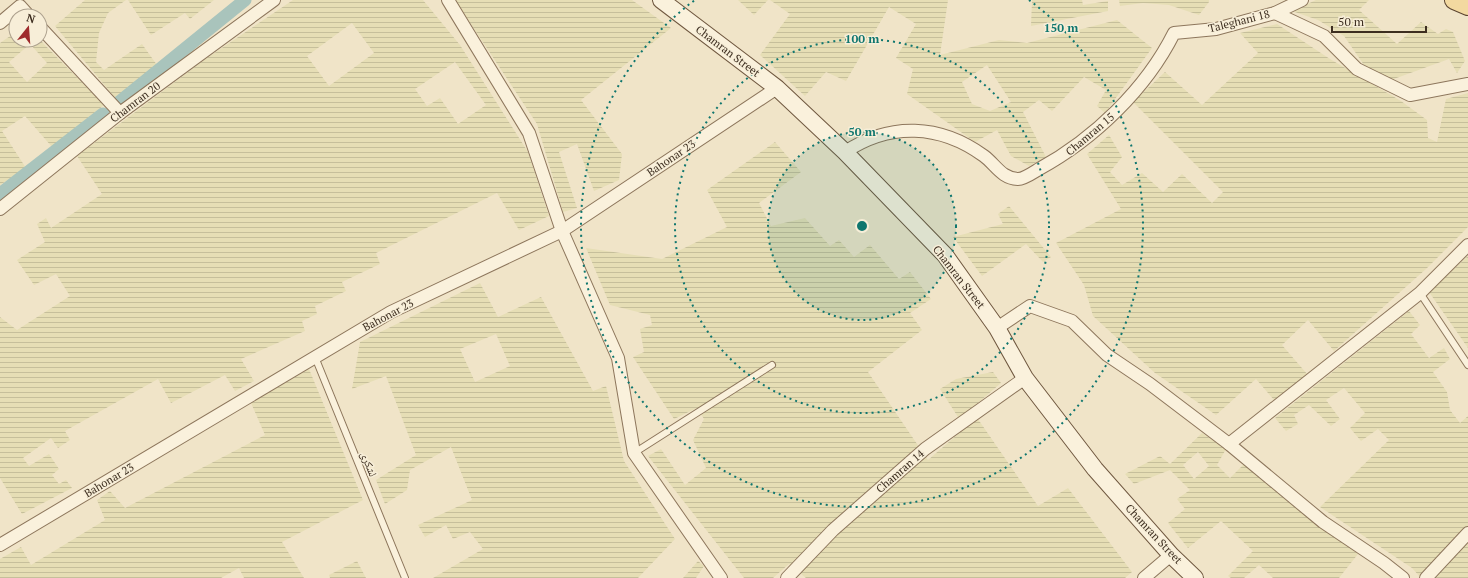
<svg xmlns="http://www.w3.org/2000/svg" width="1468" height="578" font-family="'PT Serif','Noto Naskh Arabic',serif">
  <defs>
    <pattern id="farmland-rules" width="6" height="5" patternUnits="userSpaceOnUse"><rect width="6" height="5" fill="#e6deb5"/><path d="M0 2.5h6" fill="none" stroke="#c6bf9b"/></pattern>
  </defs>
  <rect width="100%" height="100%" fill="#f0e4c8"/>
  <!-- farmland -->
  <g fill="url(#farmland-rules)" fill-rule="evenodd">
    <path d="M85,0H126L108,13L99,33L96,62L104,70L142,44L157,65L117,100L55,26Z"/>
    <path d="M128,0H214L190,19L185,13L151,35Z"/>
    <path d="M293,0H423L460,45L528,152L549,216L519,230L497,193L376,253L380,264L342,282L346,291L315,306L317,314L302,321L305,331L241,359L254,381L235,391L225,375L171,403L158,379L65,431L70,440L58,448L51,438L23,458L29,466L49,454L59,469L52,475L59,484L66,480L72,488L22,514L0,478V317L17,330L70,296L56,274L34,285L17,260L45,242L37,224L46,218L51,228L102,194L77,156L204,60ZM352,23L374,53L329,86L307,56ZM455,62L486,105L458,124L440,98L427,106L415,89Z"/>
    <path d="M455,0H632L671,28L581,100L622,154L619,180L594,191L577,144L559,152L577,208L563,212L537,124Z"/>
    <path d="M738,0H768L754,15Z"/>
    <path d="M770,0H948L940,55L999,40L1027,43L1117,20L1152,48L1105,113L1097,106L1106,90L1084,77L1052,111L1039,100L1023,112L1046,157L1029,166L1011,156L997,130L975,142L907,94L913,69L896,58L916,24L889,7L846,81L826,72L805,96L760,55L790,14ZM987,65L1011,102L990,111L972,104L962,82Z"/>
    <path d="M1032,0H1082L1083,5L1108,1V11L1031,26Z"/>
    <path d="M1119,0H1209V2L1199,15L1169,5L1143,3L1120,6Z"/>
    <path d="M1316,0H1369L1359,10L1397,44L1421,22L1438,34L1446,29L1453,32L1465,61L1457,73L1449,59L1391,80L1364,65L1344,36L1318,20L1292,11Z"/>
    <path d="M1277,24L1330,59L1401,101L1427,120L1428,138L1437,142L1446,99L1468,93V227L1426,269L1334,351L1308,320L1282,345L1308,375L1274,400L1256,379L1216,415L1155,373L1093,316L1084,285L1056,243L1121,209L1087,154L1109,135L1122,157L1110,172L1122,185L1142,173L1163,192L1182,174L1212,203L1223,192L1133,102L1165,72L1202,105L1258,53L1240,33Z"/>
    <path d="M16,32V40H40L104,105L52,147L25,116L2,131L26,168L0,185V43ZM30,44L47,63L27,82L9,62Z"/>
    <path d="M775,142L801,172L759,203L771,226L805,218L830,246L839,240L854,257L870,245L899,279L910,272L931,299L910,313L922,330L868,372L928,460L965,428L940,389L956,379L993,372L1001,383L971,409L1038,506L1068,488L1132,572L1125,578H806L789,564L773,578H744L648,456L661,449L685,485L706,468L693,440L704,419L697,408L674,419L633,357L644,352L640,329L652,325L650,315L610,305L586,248L662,259L727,227L707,190Z"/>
    <path d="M1009,206L1051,257L1043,262L1026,244L982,276L953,237L1003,224L998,214Z"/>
    <path d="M1468,256V348L1429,292Z"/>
    <path d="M480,283L498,317L541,297L593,391L606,386L624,461L675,539L638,578H433L483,549L470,532L453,539L446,525L425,537L418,525L472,500L451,447L410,470L407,490L385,504L376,480L416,455L386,376L352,389L360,342ZM496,334L510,366L475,382L460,349Z"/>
    <path d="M1409,311L1420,325L1411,334L1429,358L1444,348L1450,359L1433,372L1447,392L1450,410L1460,423L1468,416V578H1421L1412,568L1320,507L1389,440L1378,429L1361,441L1350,428L1365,413L1344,388L1326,400L1340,419L1331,426L1309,405L1294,415L1298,424L1286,431L1275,418Z"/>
    <path d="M309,369L363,500L282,542L304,578H244L239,568L221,578H0V559L21,547L31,565L105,520L97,500L110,491L125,508L265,435L251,403Z"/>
    <path d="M1202,433L1226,449L1217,465L1230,478L1244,464L1358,554L1339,578H1273L1259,565L1244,578H1231L1228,576L1253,551L1221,521L1188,548L1168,523L1185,509L1177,499L1190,490L1170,470L1134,484L1125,474L1160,456L1170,464ZM1198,452L1209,466L1194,479L1183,465Z"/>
    <path d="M357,561L366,578H330L329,575Z"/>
    <path d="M698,561L704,566L696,578H683Z"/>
  </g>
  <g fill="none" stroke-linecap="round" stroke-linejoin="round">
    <!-- canal -->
    <g stroke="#a9c4bc" stroke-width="13">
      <path d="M118,103L245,0"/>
      <path d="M0,194L103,114"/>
    </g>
    <!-- lane casing -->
    <g stroke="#8d765c" stroke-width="8">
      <g id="lane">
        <path d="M1420,293L1468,365"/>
        <path d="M315,357L405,578"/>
        <path d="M634,453L772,365"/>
      </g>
    </g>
    <!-- street casing -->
    <g stroke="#8d765c" stroke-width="14">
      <g id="street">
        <path d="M448,0L529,133L562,231L618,358L634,453L721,578"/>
        <path d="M1275,13L1324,36L1357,69L1410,95L1468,84"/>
        <path d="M0,23L20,6L29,16"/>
        <path d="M40,27L120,113"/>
        <path d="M845,152C890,122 940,124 984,156C996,165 1001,178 1018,179C1024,179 1034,172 1039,169C1094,139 1146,89 1174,33L1216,29L1275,13L1302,0"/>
        <path d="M0,209L120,113L274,0"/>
        <path d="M997,328L1030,306L1072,321L1107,355L1150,384L1229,444L1323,522L1384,563L1403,578"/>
        <path d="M1229,444L1420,293L1468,245"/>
        <path d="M0,545L391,312L562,231L777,88"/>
        <path d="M787,578L833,530L925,449L1025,378"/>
        <path d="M1144,578L1171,555"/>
        <path d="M1426,578L1468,533"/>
      </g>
    </g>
    <!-- secondary casing -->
    <g stroke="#6f573f" stroke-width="18">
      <path id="secondary" d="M661,0L777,88L845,152L945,255L997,328L1025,378L1095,469L1171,555L1195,578"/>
    </g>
    <!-- primary casing -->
    <g stroke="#5b4430" stroke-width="20">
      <path id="primary" d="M1454,0L1468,6"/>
    </g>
    <!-- lane -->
    <use href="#lane" stroke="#faf1dc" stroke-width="6"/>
    <!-- street -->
    <use href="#street" stroke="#faf1dc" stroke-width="12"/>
    <!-- secondary -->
    <use href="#secondary" stroke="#faf1dc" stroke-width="16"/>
    <!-- primary -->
    <use href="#primary" stroke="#f3d9a0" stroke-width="18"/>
  </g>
  <!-- distance rings -->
  <circle cx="862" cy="226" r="94" fill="#0f766e" fill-opacity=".12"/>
  <g fill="none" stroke="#0f766e" stroke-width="2" stroke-dasharray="2 4">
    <circle cx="862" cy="226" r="94"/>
    <circle cx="862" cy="226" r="187"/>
    <path d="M1029 0A281 281 0 1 1 695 0"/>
  </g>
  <g text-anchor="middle" stroke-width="3" stroke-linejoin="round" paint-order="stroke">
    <!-- street labels -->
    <g font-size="11" fill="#3d2e20" stroke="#f7eed8">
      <text transform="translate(1239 21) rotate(-14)" y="4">Taleghani 18</text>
      <text transform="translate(728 51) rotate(37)" y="4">Chamran Street</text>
      <text transform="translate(135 102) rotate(-37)" y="4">Chamran 20</text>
      <text transform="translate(1090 134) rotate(-40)" y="4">Chamran 15</text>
      <text transform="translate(671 158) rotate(-34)" y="4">Bahonar 23</text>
      <text transform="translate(959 277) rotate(52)" y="4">Chamran Street</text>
      <text transform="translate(388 315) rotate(-28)" y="4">Bahonar 23</text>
      <text transform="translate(369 464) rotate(68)" y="4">لشکری</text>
      <text transform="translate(900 471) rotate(-41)" y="4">Chamran 14</text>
      <text transform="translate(109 480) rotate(-31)" y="4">Bahonar 23</text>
      <text transform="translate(1154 534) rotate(47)" y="4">Chamran Street</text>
    </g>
  </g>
  <circle cx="862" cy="226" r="6" fill="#0f766e" stroke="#f7eed8" stroke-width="2"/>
  <g font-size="12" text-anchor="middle" font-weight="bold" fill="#0f766e" stroke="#f7eed8" stroke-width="3" stroke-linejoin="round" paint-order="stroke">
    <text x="1061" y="32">150 m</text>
    <text x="862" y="43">100 m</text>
    <text x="862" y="136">50 m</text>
  </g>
  <!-- north arrow -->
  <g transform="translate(28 28) rotate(17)"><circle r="19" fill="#f7eed8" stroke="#ada18e"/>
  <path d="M0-3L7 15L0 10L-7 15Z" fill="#9e2a2b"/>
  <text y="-6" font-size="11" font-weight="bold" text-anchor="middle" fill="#3d2e20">N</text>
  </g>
  <!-- scale -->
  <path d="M1332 26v6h94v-6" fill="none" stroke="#3d2e20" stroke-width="2"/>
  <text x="1338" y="26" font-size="12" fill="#3d2e20" stroke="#f7eed8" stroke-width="3" paint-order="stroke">50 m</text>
</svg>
